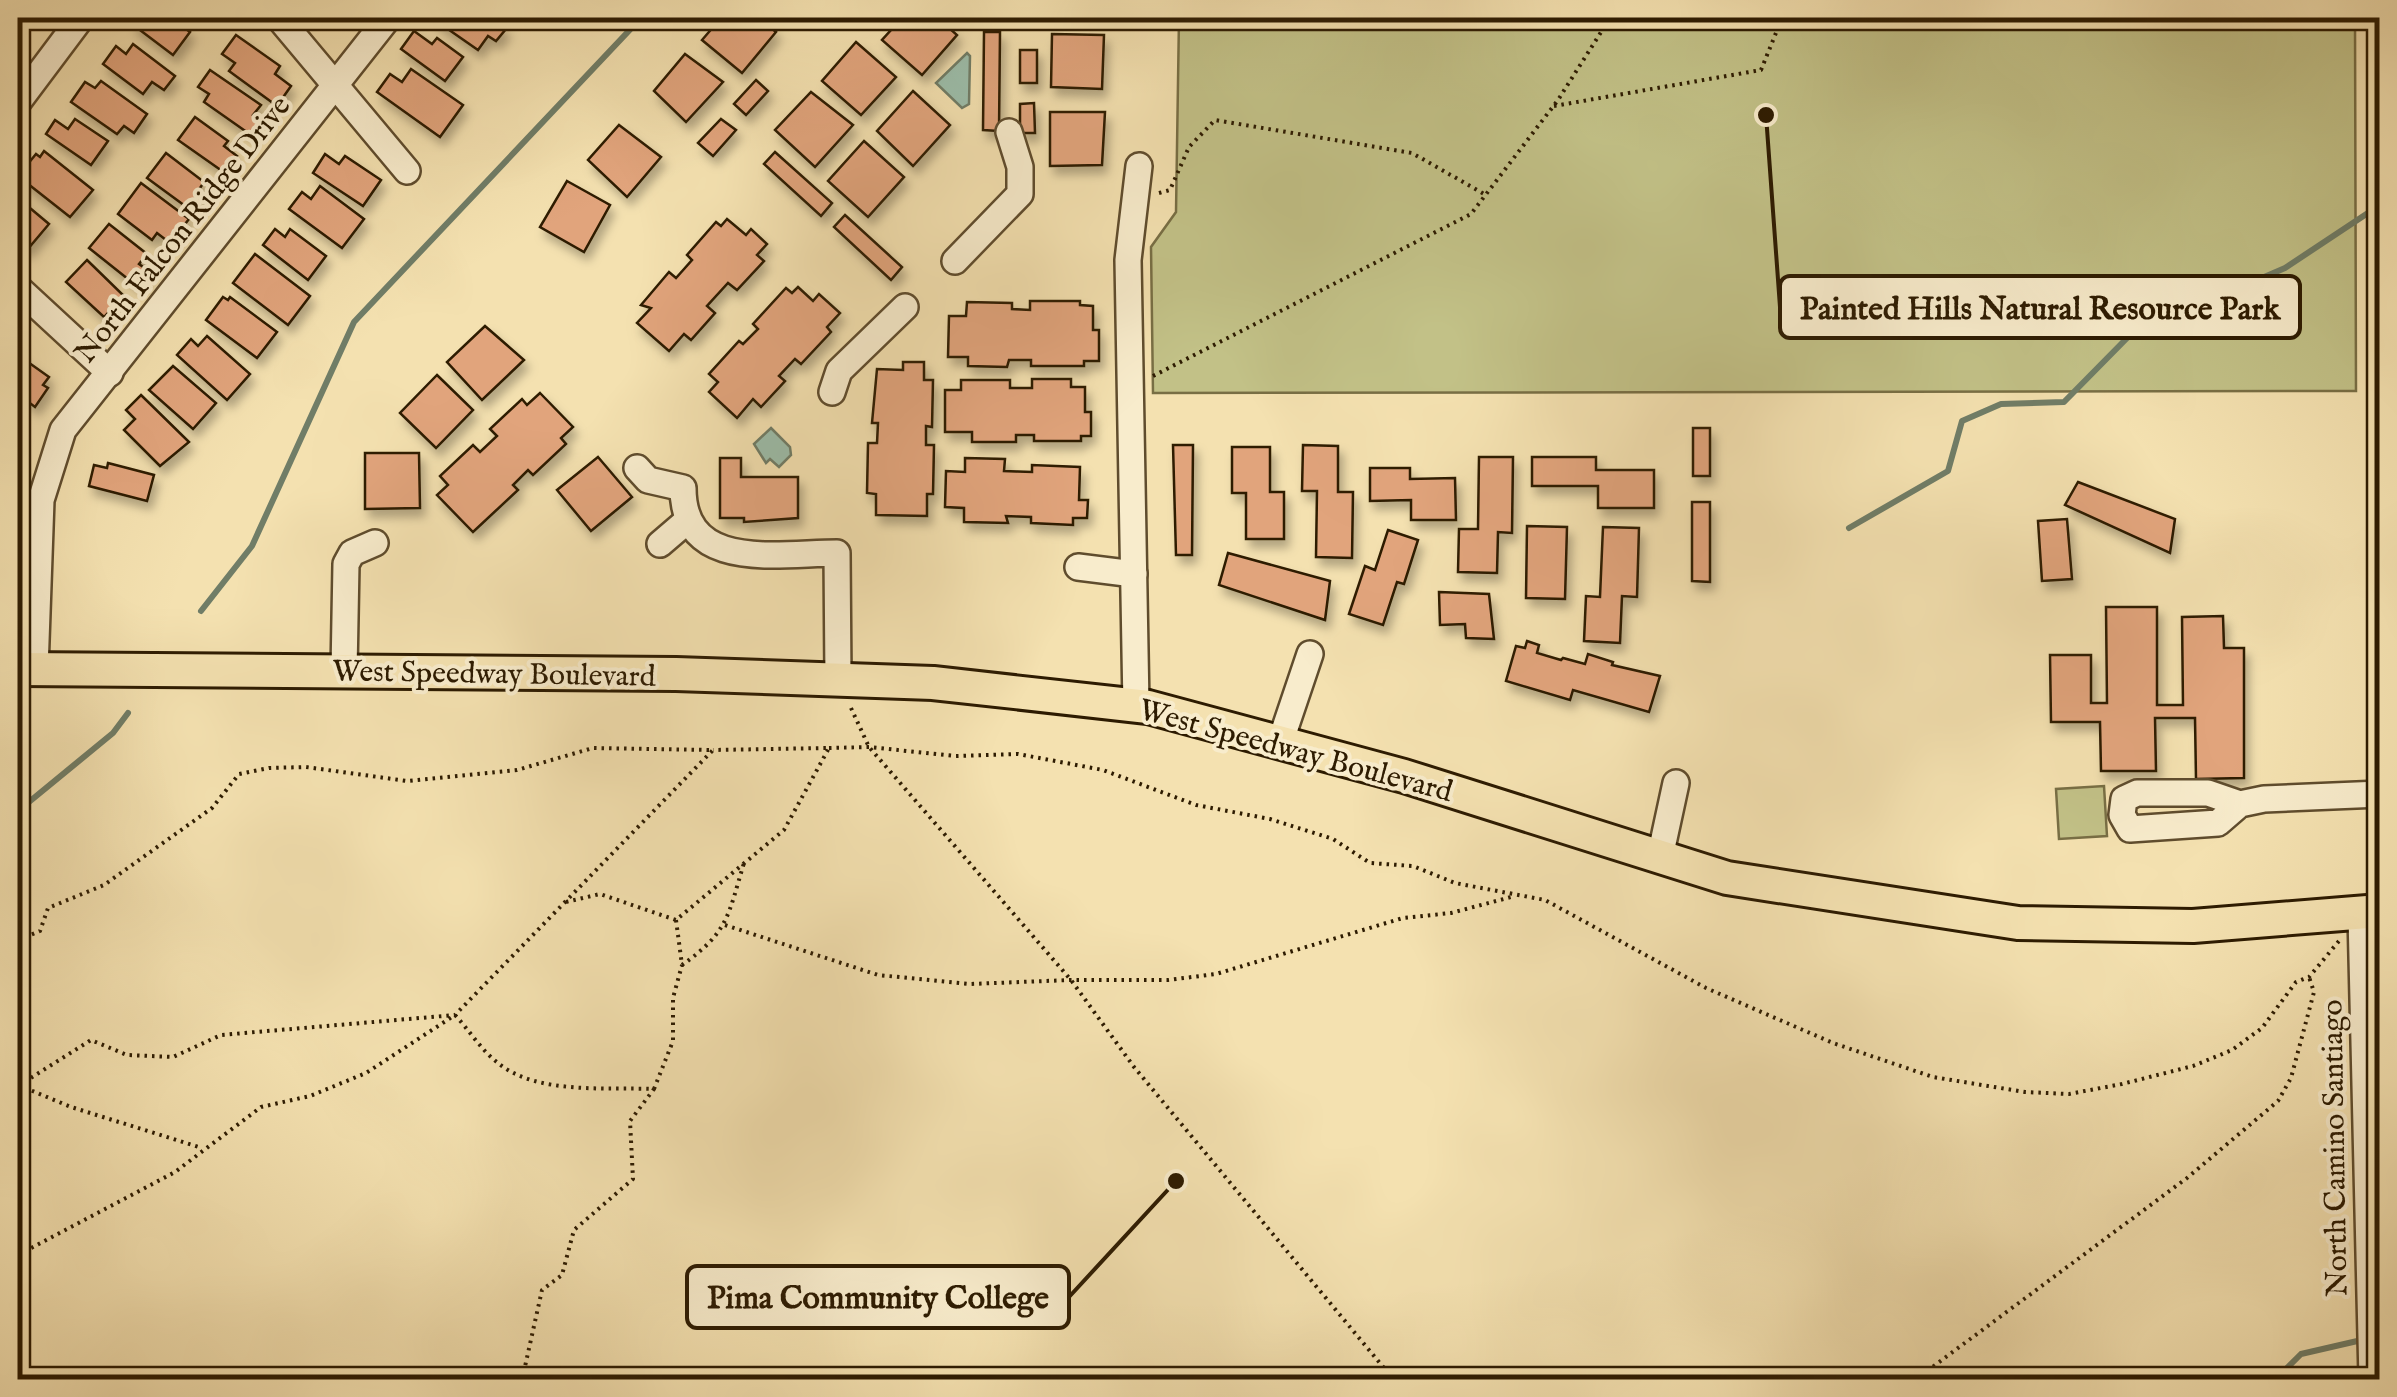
<svg xmlns="http://www.w3.org/2000/svg" width="2397" height="1397" font-family="'IM FELL English',serif">
  <defs>
    <filter id="shadow"><feDropShadow dx="4.5" dy="8" stdDeviation="5" flood-color="#0004"/></filter>
  </defs>
  <rect width="100%" height="100%" fill="#f4e1b0"/>
  <filter id="stains"><feTurbulence type="fractalNoise" baseFrequency=".002" numOctaves="4"/><feColorMatrix values="0 0 0 0 .2 0 0 0 0 .09 0 0 0 0 .02 0 0 0 .5 -.17"/></filter>
  <radialGradient id="worn" r=".72"><stop offset=".6" stop-color="#630" stop-opacity="0"/><stop offset="1" stop-color="#630" stop-opacity=".3"/></radialGradient>
  <!-- green -->
  <g fill="#c2c187" stroke="#786e44" stroke-width="2.5">
    <path d="M1179,18H2355L2356,391L1153,393L1151,247L1176,212Z"/>
    <path d="M2104,786L2107,836L2059,839L2056,789Z"/>
  </g>
  <!-- water -->
  <g fill="#9cbeab" stroke="#707d67" stroke-width="2.5">
    <path d="M967,53L970,56L969,104L962,108L936,83Z"/>
    <path d="M771,428L790,447L791,455L779,467L770,459L766,463L754,444Z"/>
  </g>
  <g fill="none" stroke-linecap="round" stroke-linejoin="round">
    <!-- stream -->
    <g stroke="#707d67" stroke-width="6">
      <path d="M1849,528L1948,471L1962,421L2001,404L2064,402L2130,335L2285,268L2380,205"/>
      <path d="M201,611L252,546L354,322L641,18"/>
      <path d="M18,811L113,733L128,713"/>
      <path d="M2275,1380L2301,1354L2366,1339"/>
    </g>
  </g>
  <!-- building -->
  <g fill="#e1a47c" stroke="#2d1b01" stroke-width="2.5" filter="url(#shadow)">
    <path d="M137,18H171L190,32L173,55L132,24Z"/>
    <path d="M432,18H490L506,29L496,41L488,36L478,50Z"/>
    <path d="M721,18H759L776,32L742,73L702,40Z"/>
    <path d="M902,18H938L957,35L922,75L882,40Z"/>
    <path d="M414,31L432,44L437,38L463,57L445,81L401,49Z"/>
    <path d="M984,32H1000L999,131L983,130Z"/>
    <path d="M1052,34L1104,35L1102,89L1051,87Z"/>
    <path d="M236,35L280,66L275,74L291,86L277,106L229,71L235,63L222,54Z"/>
    <path d="M856,42L896,77L861,115L822,81Z"/>
    <path d="M133,44L175,76L164,90L152,82L143,94L103,64L116,46L126,54Z"/>
    <rect x="1020" y="50" width="17" height="33"/>
    <path d="M685,54L723,82L686,122L654,91Z"/>
    <path d="M411,69L463,105L440,137L377,92L390,74L402,82Z"/>
    <path d="M210,70L261,105L253,115L261,121L251,135L204,102L209,94L198,87Z"/>
    <path d="M756,80L768,91L746,115L734,104Z"/>
    <path d="M101,81L147,114L134,133L124,126L117,134L71,102L85,82L95,88Z"/>
    <path d="M913,91L950,125L913,166L877,131Z"/>
    <path d="M811,92L853,125L815,167L775,130Z"/>
    <path d="M1034,103L1035,133H1020V104Z"/>
    <path d="M1050,112H1105L1102,165L1050,166Z"/>
    <path d="M195,117L228,141L224,146L237,156L225,173L178,140Z"/>
    <path d="M75,119L108,141L91,165L46,134L55,120L68,129Z"/>
    <path d="M721,119L736,130L713,156L698,143Z"/>
    <path d="M619,125L661,157L627,197L588,160Z"/>
    <path d="M864,141L904,177L868,217L828,181Z"/>
    <path d="M44,151L93,190L70,217L18,176L36,154L40,157Z"/>
    <path d="M775,152L832,203L821,216L764,164Z"/>
    <path d="M166,153L204,182L198,191L204,196L192,211L147,178Z"/>
    <path d="M325,154L339,164L345,156L381,180L363,206L313,173Z"/>
    <path d="M567,181L610,205L584,252L540,227Z"/>
    <path d="M141,183L189,219L170,243L157,233L152,240L118,214Z"/>
    <path d="M320,186L364,219L342,248L289,209L302,192L311,199Z"/>
    <path d="M18,198L49,224L27,250L18,243Z"/>
    <path d="M845,215L902,267L891,280L834,227Z"/>
    <path d="M727,219L746,235L751,229L767,244L757,255L764,261L737,290L728,283L707,306L715,313L691,340L684,334L669,351L637,323L651,308L641,305L669,272L676,278L692,260L687,255L716,222L721,226Z"/>
    <path d="M109,224L147,254L139,264L150,272L138,287L89,248Z"/>
    <path d="M275,229L285,237L290,229L326,256L308,280L263,245Z"/>
    <path d="M255,254L310,296L288,325L233,283Z"/>
    <path d="M87,260L124,296L104,317L66,282Z"/>
    <path d="M798,287L813,301L819,294L840,313L827,327L831,332L801,364L795,359L779,376L785,381L761,407L753,399L737,418L709,392L718,382L709,374L739,341L743,344L758,329L753,324L786,288L792,293Z"/>
    <path d="M223,297L228,300L230,297L277,332L257,358L206,320Z"/>
    <path d="M1030,301H1080V305L1093,306V330H1099V361H1084V366H1031V360H1009L1007,367L968,366V357H948L949,316H966L967,302L1012,303V309L1030,310Z"/>
    <path d="M485,326L524,360L482,400L447,362Z"/>
    <path d="M207,336L250,374L227,400L177,355L191,339L198,346Z"/>
    <path d="M18,355L49,377L43,385L48,388L35,407L18,394Z"/>
    <path d="M903,362H924V380H933L932,427L926,426V445H934L933,494H927V516L876,515V494L867,493L868,443H877L878,423H872L877,369L903,370Z"/>
    <path d="M173,366L216,403L193,429L149,390Z"/>
    <path d="M437,375L473,410L436,448L400,413Z"/>
    <path d="M1032,379H1071V387H1085V412H1091V436H1081V441H1034V435H1016V442H972V432H945V390H961V380H1010V388H1032Z"/>
    <path d="M540,393L573,427L561,438L566,444L533,475L528,470L513,485L518,490L473,532L437,495L448,485L440,476L473,445L480,452L497,436L490,429L522,399L527,405Z"/>
    <path d="M141,395L189,442L160,466L124,430L135,419L126,410Z"/>
    <rect x="1693" y="428" width="17" height="48"/>
    <path d="M1173,445H1193L1192,555H1176Z"/>
    <path d="M1303,445L1338,446V492H1353L1352,558L1316,557L1317,491H1302Z"/>
    <path d="M1232,447H1270V492H1284V539H1246V493H1232Z"/>
    <path d="M365,453H419L420,508L365,509Z"/>
    <path d="M598,457L632,497L591,531L557,490Z"/>
    <path d="M1479,457H1513L1512,533L1498,532L1497,573L1458,572L1459,529H1478Z"/>
    <path d="M1532,457H1596V470H1654V508H1598V486H1532Z"/>
    <path d="M720,458H741V477H798V518L744,522V518H720Z"/>
    <path d="M965,458L1005,459L1004,471L1032,472V465L1080,467L1079,500H1088L1087,518H1073V525L1031,523V517L1006,516L1008,523L964,522V508L945,507L946,471L965,472Z"/>
    <path d="M108,463L154,475L147,501L89,486L94,465L107,468Z"/>
    <path d="M1370,468H1410V479L1455,478L1456,520H1411V500L1370,501Z"/>
    <path d="M2078,482L2175,519L2170,553L2065,505Z"/>
    <path d="M1692,502H1710V582L1692,581Z"/>
    <path d="M2067,519L2072,579L2042,581L2038,521Z"/>
    <path d="M1527,526L1567,527L1565,599L1526,598Z"/>
    <path d="M1603,527L1639,528L1637,597L1622,596L1620,643L1584,641L1586,596L1600,597Z"/>
    <path d="M1388,530L1418,540L1404,584L1397,582L1383,625L1349,614L1365,566L1375,570Z"/>
    <path d="M1228,553L1330,581L1325,620L1219,585Z"/>
    <path d="M1439,592L1489,594L1494,639L1466,638L1465,624L1440,625Z"/>
    <path d="M2106,607H2157V705H2183L2182,617L2223,616L2224,648H2244V778L2196,779L2195,718H2155L2156,771H2101L2100,722H2051L2050,655H2091V703H2107Z"/>
    <path d="M1527,641L1539,645L1537,653L1561,660L1563,658L1585,664L1588,654L1613,662L1612,665L1660,676L1649,712L1573,690L1570,700L1506,681L1516,646L1525,648Z"/>
  </g>
  <g fill="none" stroke-linecap="round" stroke-linejoin="round">
    <!-- minor casing -->
    <g stroke="#5f4c2d" stroke-width="30">
      <g id="minor">
        <path d="M279,18L407,171"/>
        <path d="M18,102L81,18"/>
        <path d="M955,261L1020,194V167L1009,132"/>
        <path d="M18,288L110,373"/>
        <path d="M832,392L839,371L905,307"/>
        <path d="M637,468L648,480L683,488C683,573 778,553 837,553L838,680"/>
        <path d="M660,544L688,520"/>
        <path d="M1078,567L1134,574"/>
        <path d="M35,669L41,500L63,430L388,18"/>
        <path d="M344,671L346,564L352,553L375,543"/>
        <path d="M1136,706L1128,260L1139,166"/>
        <path d="M1280,743L1310,654"/>
        <path d="M2240,804L2218,823L2130,829L2122,815L2124,799L2137,793H2208L2240,804L2264,799L2380,794"/>
        <path d="M1660,857L1676,783"/>
        <path d="M2361,915L2372,1380"/>
      </g>
    </g>
    <!-- major casing -->
    <g stroke="#2d1b01" stroke-width="38">
      <path id="major" d="M18,669L676,674L933,683L1148,707L1404,776L1727,878L2018,923L2193,926L2380,911"/>
    </g>
    <!-- path -->
    <g stroke="#2d1b01" stroke-width="4" stroke-dasharray="2.5 5" stroke-linecap="butt">
      <path d="M1554,106L1761,70L1782,18"/>
      <path d="M1159,193L1170,190L1189,147L1215,120L1412,153L1486,195"/>
      <path d="M1153,376L1471,214L1558,100L1610,18"/>
      <path d="M851,708L869,747L1071,980L1134,1067L1394,1380"/>
      <path d="M829,748L869,747L955,756L1018,754L1103,770L1196,805L1270,819L1333,839L1370,863L1413,866L1455,883L1545,900L1706,988L1833,1043L1933,1077L2025,1092L2069,1094L2122,1084L2193,1066L2232,1050L2262,1028L2296,982L2309,977L2339,941"/>
      <path d="M566,902L600,894L676,920L784,830L829,748L713,750"/>
      <path d="M676,920L682,965C729,932 728,915 744,863"/>
      <path d="M725,925L878,975L970,984L1071,980H1168L1216,974L1403,918L1451,913L1515,896"/>
      <path d="M18,940L40,931L48,908L104,885L212,808L239,774L269,768L306,767L407,781L517,770L593,748L713,750L455,1015L221,1035L173,1057L127,1055L91,1040L18,1086"/>
      <path d="M18,1085L71,1107L202,1148"/>
      <path d="M654,1089L673,1041V998L682,965"/>
      <path d="M18,1255L175,1172L261,1107L310,1096L366,1073L455,1015C469,1030 482,1051 498,1063C537,1095 607,1087 654,1089L630,1121L633,1179L574,1230L562,1275L542,1290L522,1380"/>
      <path d="M1915,1380L2187,1178L2278,1101L2291,1078L2314,992L2309,977"/>
    </g>
    <!-- minor -->
    <use href="#minor" stroke="#f8eccc" stroke-width="25"/>
    <!-- major -->
    <use href="#major" stroke="#f4e1b0" stroke-width="32"/>
  </g>
  <g text-anchor="middle" stroke-width="8" stroke-linejoin="round" paint-order="stroke">
    <!-- street labels -->
    <g font-size="30" fill="#2d1b01" stroke="#f8eccc">
      <text transform="translate(182 229) rotate(-52)" y="10">North Falcon Ridge Drive</text>
      <text transform="translate(494 673) rotate(1)" y="10">West Speedway Boulevard</text>
      <text transform="translate(1296 750) rotate(15)" y="10">West Speedway Boulevard</text>
      <text transform="translate(2334 1148) rotate(-91)" y="10">North Camino Santiago</text>
    </g>
  </g>
  <!-- callouts -->
  <path fill="none" stroke="#2d1b01" stroke-width="4" d="M1766 115L1780 307M1176 1181L1069 1297"/>
  <g fill="#2d1b01" stroke="#f8eccc" stroke-width="4">
    <circle cx="1766" cy="115" r="10"/>
    <circle cx="1176" cy="1181" r="10"/>
  </g>
  <g fill="#f8eccc" stroke="#2d1b01" stroke-width="4">
    <rect x="1780" y="276" width="520" height="62" rx="10"/>
    <rect x="687" y="1266" width="382" height="62" rx="10"/>
  </g>
  <g font-size="32" text-anchor="middle" font-weight="bold" fill="#2d1b01">
    <text x="2040" y="319">Painted Hills Natural Resource Park</text>
    <text x="878" y="1308">Pima Community College</text>
  </g>
  <!-- margin -->
  <rect width="2397" height="1397" fill="none" stroke="#f4e1b0" stroke-width="60"/>
  <rect x="20" y="20" width="2357" height="1357" fill="none" stroke="#2d1b01" stroke-width="5"/>
  <rect x="30" y="30" width="2337" height="1337" fill="none" stroke="#2d1b01" stroke-width="2.5"/>
  <rect width="100%" height="100%" filter="url(#stains)"/>
  <rect width="100%" height="100%" fill="url(#worn)"/>
</svg>
